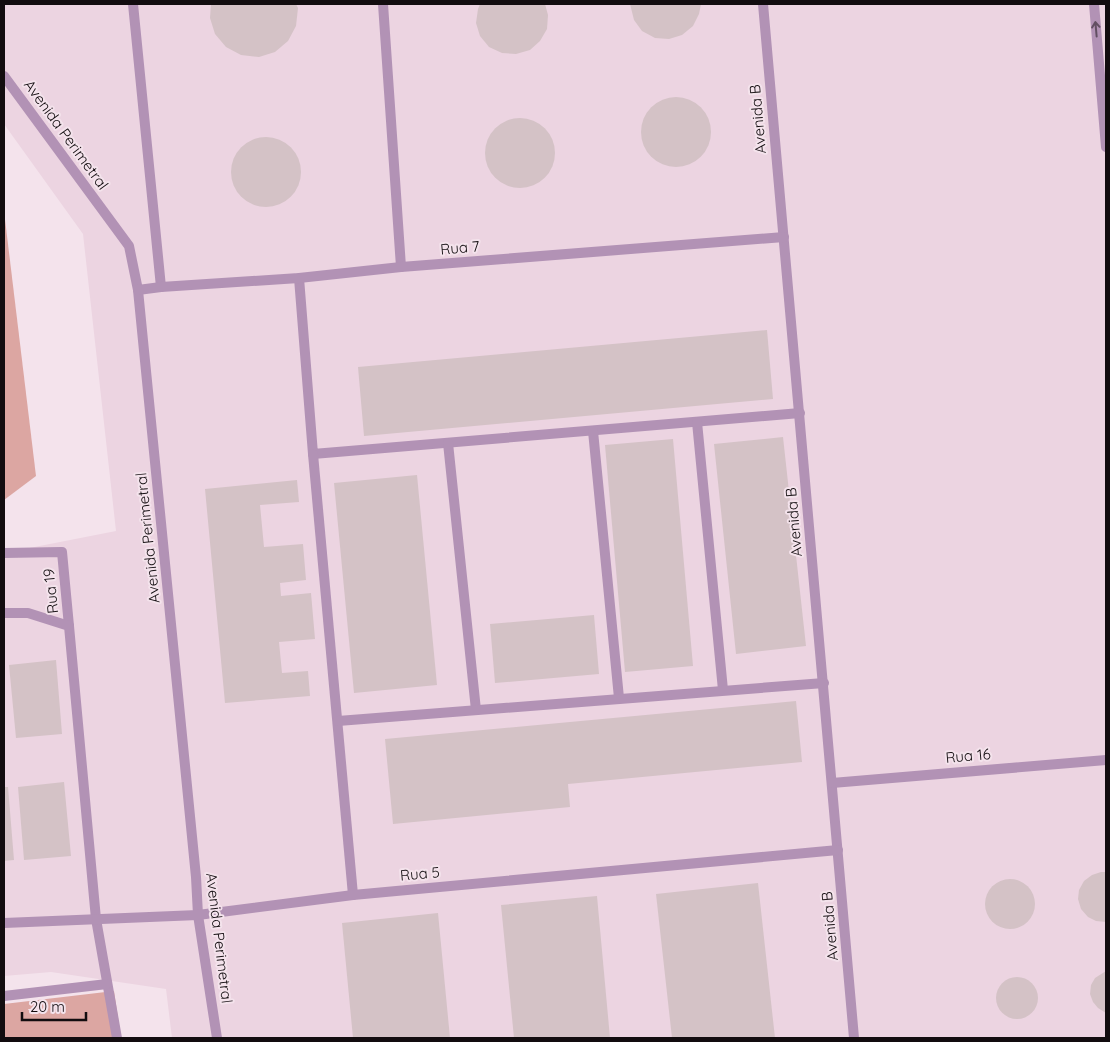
<svg xmlns="http://www.w3.org/2000/svg" width="1110" height="1042" font-family="Quicksand,sans-serif">
  <rect width="100%" height="100%" fill="#f4e3ec"/>
  <!-- built -->
  <path fill="#ecd4e1" d="M4,4H1106V1038H172L166,989L51,972L4,976V553L116,531L83,234L4,124Z"/>
  <!-- green -->
  <g fill="#dca6a2">
    <path d="M4,211L36,476L4,500Z"/>
    <path d="M114,991L121,1038H4V1004Z"/>
  </g>
  <!-- building -->
  <g fill="#d4c2c6">
    <path d="M211,4H296L298,8L296,26L288,41L275,52L259,57L241,55L226,47L215,34L210,18Z"/>
    <path d="M480,4H545L548,15L547,29L540,41L530,50L516,54L502,53L489,47L480,36L476,23L478,9Z"/>
    <path d="M630,4H701L699,14L693,26L682,35L669,39L655,38L642,31L634,20Z"/>
    <circle cx="676" cy="132" r="35"/>
    <circle cx="520" cy="153" r="35"/>
    <circle cx="266" cy="172" r="35"/>
    <path d="M767,330L773,399L364,436L358,367Z"/>
    <path d="M783,437L806,646L736,654L714,444Z"/>
    <path d="M673,439L693,666L625,672L605,445Z"/>
    <path d="M417,475L437,685L354,693L334,483Z"/>
    <path d="M297,480L299,502L260,505L264,547L303,544L306,580L280,583L281,596L311,593L315,639L279,642L282,673L308,671L310,696L225,703L205,489Z"/>
    <path d="M594,615L599,674L495,683L490,624Z"/>
    <path d="M56,660L62,734L16,738L9,665Z"/>
    <path d="M796,701L802,762L568,784L570,807L393,824L385,739Z"/>
    <path d="M64,782L71,856L24,860L18,787Z"/>
    <path d="M4,787H8L14,860L4,861Z"/>
    <path d="M1101,872H1106V922L1096,921L1088,917L1081,909L1078,899L1079,890L1084,881L1092,875Z"/>
    <circle cx="1010" cy="904" r="25"/>
    <path d="M758,883L775,1038H672L656,894Z"/>
    <path d="M597,896L610,1038H514L501,905Z"/>
    <path d="M438,913L450,1038H353L342,923Z"/>
    <path d="M1106,971V1013L1098,1008L1093,1002L1090,994L1091,985L1095,978Z"/>
    <circle cx="1017" cy="998" r="21"/>
  </g>
  <g fill="none" stroke-linecap="round" stroke-linejoin="round">
    <!-- lane -->
    <g stroke="#b292b5" stroke-width="10">
      <path d="M133,4L161,287"/>
      <path d="M383,4L401,267"/>
      <path d="M763,4L854,1038"/>
      <path d="M1094,4L1106,147"/>
      <path d="M4,76L129,246L138,290L196,877L198,915L217,1038"/>
      <path d="M299,278L313,454L800,413"/>
      <path d="M138,290L161,287L299,278L401,267L784,237"/>
      <path d="M697,422L723,690"/>
      <path d="M593,431L619,698"/>
      <path d="M448,443L476,710"/>
      <path d="M313,454L353,895"/>
      <path d="M4,553L62,552L69,626"/>
      <path d="M4,613H28L69,626L96,919L117,1038"/>
      <path d="M338,721L824,683"/>
      <path d="M832,783L1106,760"/>
      <path d="M4,923L198,915L353,895L838,850"/>
      <path d="M4,996L107,984"/>
    </g>
  </g>
  <!-- one-way arrows -->
  <defs><path id="oneway-shaft" d="M-6 0H5M1.5-3L5.5 0L1.5 3" fill="none" stroke-width="1.6" stroke-linecap="round" stroke-linejoin="round" transform="scale(1.25)"/></defs>
  <use stroke="#624f62" href="#oneway-shaft" transform="translate(1096 29) rotate(-95)"/>
  <g text-anchor="middle" stroke-width="4" stroke-linejoin="round" paint-order="stroke">
    <!-- street labels -->
    <g font-size="15" fill="#120c0f" stroke="#f4e3ec">
      <text transform="translate(758 119) rotate(-95)" y="5">Avenida B</text>
      <text transform="translate(66 135) rotate(54)" y="5">Avenida Perimetral</text>
      <text transform="translate(460 248) rotate(-5)" y="5">Rua 7</text>
      <text transform="translate(794 522) rotate(-95)" y="5">Avenida B</text>
      <text transform="translate(148 538) rotate(-96)" y="5">Avenida Perimetral</text>
      <text transform="translate(51 591) rotate(-96)" y="5">Rua 19</text>
      <text transform="translate(968 756) rotate(-5)" y="5">Rua 16</text>
      <text transform="translate(420 874) rotate(-5)" y="5">Rua 5</text>
      <text transform="translate(830 926) rotate(-95)" y="5">Avenida B</text>
      <text transform="translate(219 938) rotate(83)" y="5">Avenida Perimetral</text>
    </g>
  </g>
  <!-- border -->
  <rect width="1110" height="1042" fill="none" stroke="#120c0f" stroke-width="10"/>
  <!-- scale -->
  <path d="M22 1012v8h64v-8" fill="none" stroke="#120c0f" stroke-width="2.5"/>
  <text x="30" y="1012" font-size="15" fill="#120c0f" stroke="#f4e3ec" stroke-width="4" paint-order="stroke">20 m</text>
</svg>
